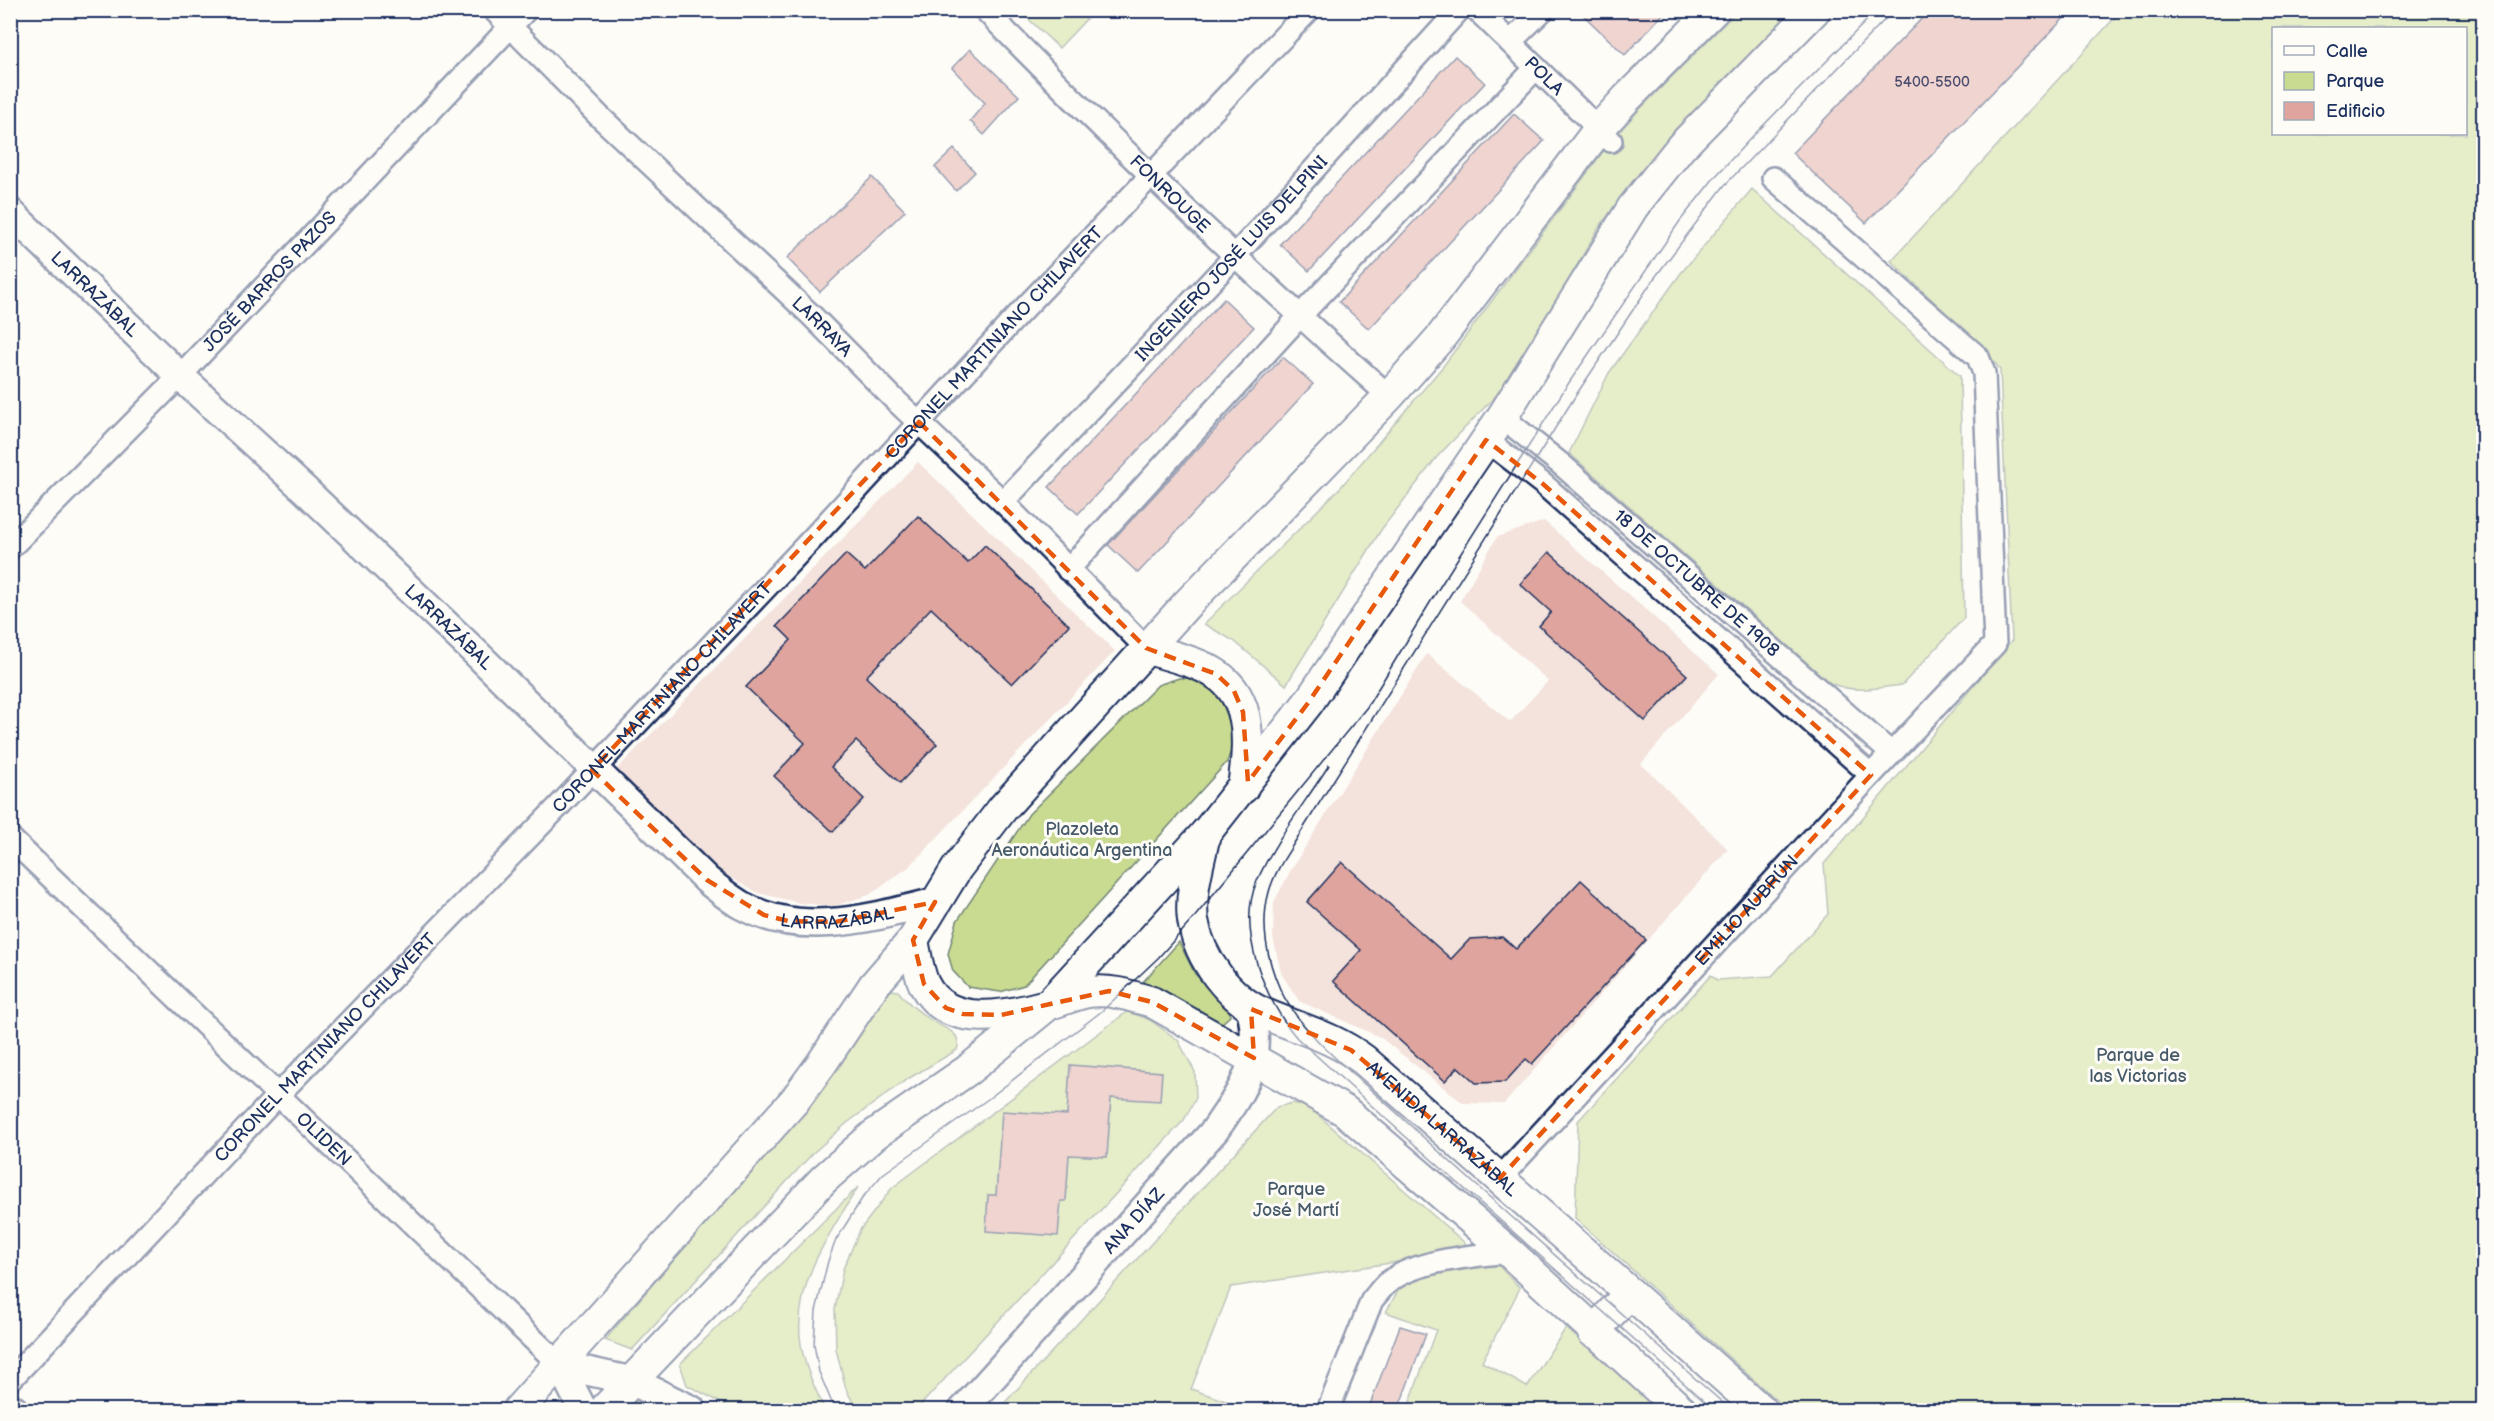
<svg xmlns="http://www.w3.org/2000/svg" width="2494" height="1421" font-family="'Balsamiq Sans',sans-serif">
  <rect width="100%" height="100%" fill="#fdfcf7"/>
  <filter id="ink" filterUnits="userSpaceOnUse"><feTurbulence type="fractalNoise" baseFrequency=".0167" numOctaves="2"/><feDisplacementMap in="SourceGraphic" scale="12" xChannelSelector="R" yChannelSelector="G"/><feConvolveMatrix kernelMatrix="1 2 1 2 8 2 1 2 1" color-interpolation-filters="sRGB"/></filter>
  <g filter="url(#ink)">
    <!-- built -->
    <g fill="#f4e2dc">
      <path d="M918,462L1115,651L909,867L869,895L834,906L800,903L758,893L723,873L616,770Z"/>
      <path d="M1544,521L1719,674L1641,764L1728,849L1504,1104L1463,1103L1380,1037L1299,1001L1281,973L1273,937L1274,902L1292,868L1427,654L1510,722L1548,681L1460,601L1497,537Z"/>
    </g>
    <!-- green -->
    <g fill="#c9db90" stroke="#728577" stroke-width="1.5" fill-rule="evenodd">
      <path d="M1020,11H1094L1059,48Z"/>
      <path d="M1737,11H1793L1669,137L1628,188L1598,229L1510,381L1437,457L1381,530L1286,685L1234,641L1204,624L1340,488L1444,365L1611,141L1639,110Z"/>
      <path d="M2121,11H2483V1410H1787L1575,1218L1578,1121L1711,975L1717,980L1772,976L1828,914L1824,864L2012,640L2000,370L1988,353L1891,261ZM2274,28H2466V134H2274Z"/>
      <path d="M1752,189L1960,376L1964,618L1902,685C1877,688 1854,694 1830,683L1569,453L1609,373L1681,273Z"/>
      <path d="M1179,678H1198L1227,697L1234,742L1227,762L1024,985L1000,992L968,987L953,971L948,954L957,921L1029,814L1158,685Z"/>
      <path d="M1179,942L1195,974L1229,1007L1230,1016L1221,1024L1141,984Z"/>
      <path d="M892,990L898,991C907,1003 919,1012 931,1020C939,1026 950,1028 956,1036C959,1041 959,1045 957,1050L906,1080L847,1123L813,1153L632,1350L605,1340L802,1110L884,994Z"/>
      <path d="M1128,1011L1150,1020L1178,1040L1195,1072L1196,1098L1184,1120L916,1410H857L846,1389L836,1349L835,1309L843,1269L860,1230L892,1188Z"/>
      <path d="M1293,1103L1310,1108L1465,1243L1457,1253L1231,1287L1191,1389L1252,1410H998L1277,1107Z"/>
      <path d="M858,1187C830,1233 796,1279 800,1336C802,1361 814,1387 825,1410H735L687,1385L680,1364Z"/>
      <path d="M1498,1265L1520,1288L1482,1362L1527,1387L1566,1328L1660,1410H1407L1436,1330L1386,1312L1399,1289L1415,1276Z"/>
      <path d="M640,1397L672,1410H626Z"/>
    </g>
    <!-- building -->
    <g fill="#dea49d" stroke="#1b2f5e" stroke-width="1.5">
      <path d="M1578,10H1667L1625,55Z"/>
      <path d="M1930,10H2072L1866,223L1792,153Z"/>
      <path d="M970,49L1019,96L984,135L970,121L985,103L952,68Z"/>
      <path d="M1455,56L1485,83L1309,271L1280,244Z"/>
      <path d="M1514,114L1544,141L1369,329L1339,302Z"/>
      <path d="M954,149L975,172L956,191L935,167Z"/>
      <path d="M872,177L905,211L820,292L787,258Z"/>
      <path d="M1224,299L1254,327L1078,514L1049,487Z"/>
      <path d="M1283,357L1313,384L1138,573L1108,545Z"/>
      <path d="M918,516L968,563L985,545L1069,625L1012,684L931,608L866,677L937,744L900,783L856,741L831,767L864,799L833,832L774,776L805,743L746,687L791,640L777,626L846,554L865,571Z"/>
      <path d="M1549,552L1687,675L1645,721L1539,626L1551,612L1520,584Z"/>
      <path d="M1342,862L1451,959L1470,939L1502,937L1516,949L1581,880L1646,940L1532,1064L1526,1059L1505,1082L1476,1083L1458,1067L1445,1081L1333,981L1361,950L1307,902Z"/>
      <path d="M1070,1065L1162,1072L1160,1101L1111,1098L1107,1157L1069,1155L1066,1201H1061L1058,1236L986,1231L988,1195H996L1002,1111L1067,1115Z"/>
      <path d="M1400,1326L1426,1334L1398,1410H1368Z"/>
    </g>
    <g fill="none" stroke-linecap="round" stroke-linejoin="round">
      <!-- minor casing -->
      <g stroke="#1b2f5e" stroke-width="26">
        <g id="minor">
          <path id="s1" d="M494,10L599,116L810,314L894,399L1003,502L1146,648"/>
          <path id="s2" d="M985,10C1115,144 1250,273 1389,396"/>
          <path id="s3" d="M1477,10L1611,141"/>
          <path d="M1510,42L1543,10"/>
          <path id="s4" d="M1502,417L1562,465L1891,753"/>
          <path d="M1486,440L1543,484L1871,775"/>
          <path id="s5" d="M1003,502L1235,256L1459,10"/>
          <path id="s6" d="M10,548L180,376L526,10"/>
          <path d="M1068,570L1299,317L1536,68"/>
          <path id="s7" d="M10,838L560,1365"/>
          <path id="s8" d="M1500,1178L1871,775L1995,644L1984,373L1978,357L1773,178"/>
          <path id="s9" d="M10,1380L277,1096L558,807L812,539L1017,316L1309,10"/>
          <path d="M1328,1410L1372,1300C1376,1296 1380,1290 1384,1286C1410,1260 1474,1256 1509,1252"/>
        </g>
      </g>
      <!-- tertiary casing -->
      <g stroke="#1b2f5e" stroke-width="32">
        <g id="tertiary">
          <path id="s10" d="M10,212L180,376L305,490L476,653L707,880C718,889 729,898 741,905C802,939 873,917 935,902"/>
          <path d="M560,1365L632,1381L692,1410"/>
          <path d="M560,1365L583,1410"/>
          <path d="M10,1407L14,1410"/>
          <path id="s11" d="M963,1410L1215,1130C1244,1088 1264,1059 1250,1007"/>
        </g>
      </g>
      <!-- secondary casing -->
      <g stroke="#1b2f5e" stroke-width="34">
        <g id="secondary">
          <path d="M1146,648C1169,656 1196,661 1216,674C1255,700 1248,749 1243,788"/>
          <path id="s12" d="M1205,834C1200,860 1189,893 1193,920C1199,959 1229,999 1265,1014C1300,1029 1334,1037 1364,1060L1630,1293L1761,1410"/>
          <path d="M913,940C916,954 918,971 924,984C947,1031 1011,1015 1050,1004C1063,1000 1076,994 1089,992C1112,989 1131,996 1152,1002L1345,1111L1509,1252L1681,1410"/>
          <path d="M1593,1332L1630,1293"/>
          <path d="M518,1410L795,1100L822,1063L874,985L913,940L957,868L1003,808L1187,604L1389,396L1441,337L1599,129L1626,99L1714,10"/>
          <path d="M604,1410L824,1179L874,1135L968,1070L1049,1004L1205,834L1308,703L1502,417L1633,207L1681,147L1815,10"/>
        </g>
      </g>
      <!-- minor -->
      <use href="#minor" stroke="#fdfcf7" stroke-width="21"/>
      <!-- tertiary -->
      <use href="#tertiary" stroke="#fdfcf7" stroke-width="27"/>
      <!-- secondary -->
      <use href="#secondary" stroke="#fdfcf7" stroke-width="30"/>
      <!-- tram -->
      <g stroke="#1b2f5e" stroke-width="1.5">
        <path d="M1329,765C1305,803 1275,840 1257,881C1236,930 1265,1001 1297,1038L1406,1137L1714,1410"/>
        <path d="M835,1410L819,1372L814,1344L816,1311L828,1261L836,1240L863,1197L883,1174L988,1099L1102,1011L1158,958L1193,919L1367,707L1434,596L1566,387L1680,221L1714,178L1750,139L1877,10"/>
        <path d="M1731,1410C1620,1312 1507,1215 1398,1114C1360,1079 1302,1036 1280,989C1267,960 1260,924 1269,892C1274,873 1286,856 1296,840L1576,395L1653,280L1724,186L1894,10"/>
      </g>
    </g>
  </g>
  <!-- marked area -->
  <path d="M0 0H2494V1421H0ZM919,422L1146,648L1216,674L1234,691L1243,712L1248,782L1308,703L1486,440L1543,484L1871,775L1500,1178L1351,1050L1251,1009L1254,1058L1152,1002L1109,991L1001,1015L963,1014L946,1008L924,984L913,940L935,902L835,922L788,921L764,915L707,880L592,770Z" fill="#fdfcf7" fill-opacity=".55" fill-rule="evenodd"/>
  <path fill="none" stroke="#e8590c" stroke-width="4.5" stroke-dasharray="12 8" stroke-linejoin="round" d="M919,422L1146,648L1216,674L1234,691L1243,712L1248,782L1308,703L1486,440L1543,484L1871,775L1500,1178L1351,1050L1251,1009L1254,1058L1152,1002L1109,991L1001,1015L963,1014L946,1008L924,984L913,940L935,902L835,922L788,921L764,915L707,880L592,770Z"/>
  <g text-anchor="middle" stroke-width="6" stroke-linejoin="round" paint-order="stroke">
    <!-- number labels -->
    <g font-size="15" fill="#4c4c6e">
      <text x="1932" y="87">5400-5500</text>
    </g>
    <!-- street labels -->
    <g font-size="18" fill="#1b2f5e" stroke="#fdfcf7">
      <text dy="6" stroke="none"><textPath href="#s3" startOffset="94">POLA</textPath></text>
      <text dy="6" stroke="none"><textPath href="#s2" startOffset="261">FONROUGE</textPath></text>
      <text dy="6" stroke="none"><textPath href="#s5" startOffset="334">INGENIERO JOSÉ LUIS DELPINI</textPath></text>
      <text dy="6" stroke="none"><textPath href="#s6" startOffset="372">JOSÉ BARROS PAZOS</textPath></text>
      <text dy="6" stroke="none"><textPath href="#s10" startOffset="118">LARRAZÁBAL</textPath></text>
      <text dy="6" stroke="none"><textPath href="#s1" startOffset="456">LARRAYA</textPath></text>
      <text dy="6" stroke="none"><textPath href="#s9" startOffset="1430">CORONEL MARTINIANO CHILAVERT</textPath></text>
      <text dy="6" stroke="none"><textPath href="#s4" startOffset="256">18 DE OCTUBRE DE 1908</textPath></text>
      <text dy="6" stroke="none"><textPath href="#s10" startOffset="604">LARRAZÁBAL</textPath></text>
      <text dy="6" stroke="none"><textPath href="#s9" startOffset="944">CORONEL MARTINIANO CHILAVERT</textPath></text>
      <text dy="6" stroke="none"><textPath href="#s8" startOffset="364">EMILIO AUBRÚN</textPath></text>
      <text dy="6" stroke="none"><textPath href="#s10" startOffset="1107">LARRAZÁBAL</textPath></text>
      <text dy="6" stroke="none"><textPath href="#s9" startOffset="458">CORONEL MARTINIANO CHILAVERT</textPath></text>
      <text dy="6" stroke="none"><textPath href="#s12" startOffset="424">AVENIDA LARRAZÁBAL</textPath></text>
      <text dy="6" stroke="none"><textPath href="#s7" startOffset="435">OLIDEN</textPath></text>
      <text dy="6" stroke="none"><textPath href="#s11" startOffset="255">ANA DÍAZ</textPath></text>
    </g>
    <!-- park labels -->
    <g font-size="18" fill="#465a6a" stroke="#fdfcf7">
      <text x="1082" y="835">Plazoleta<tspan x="1082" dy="21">Aeronáutica Argentina</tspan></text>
      <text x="2138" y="1061">Parque de<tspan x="2138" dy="21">las Victorias</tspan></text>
      <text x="1296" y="1195">Parque<tspan x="1296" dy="21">José Martí</tspan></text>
    </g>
  </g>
  <!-- margin -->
  <rect width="2494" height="1421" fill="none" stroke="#fdfcf7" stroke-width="36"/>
  <rect x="18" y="18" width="2458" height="1385" fill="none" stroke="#1b2f5e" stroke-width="2" filter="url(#ink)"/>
  <!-- legend -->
  <rect x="2272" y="27" width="195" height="108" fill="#fdfcf7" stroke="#a3aaba" stroke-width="1.5"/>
  <rect x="2284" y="46" width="30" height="9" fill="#fdfcf7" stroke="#a3aaba" stroke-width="1.5"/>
  <text x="2326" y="57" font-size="18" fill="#1b2f5e">Calle</text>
  <rect x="2284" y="72" width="30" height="18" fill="#c9db90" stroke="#a3aaba" stroke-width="1.5"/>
  <text x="2326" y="87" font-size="18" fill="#1b2f5e">Parque</text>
  <rect x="2284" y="102" width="30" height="18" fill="#dea49d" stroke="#a3aaba" stroke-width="1.5"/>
  <text x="2326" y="117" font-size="18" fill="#1b2f5e">Edificio</text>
</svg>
